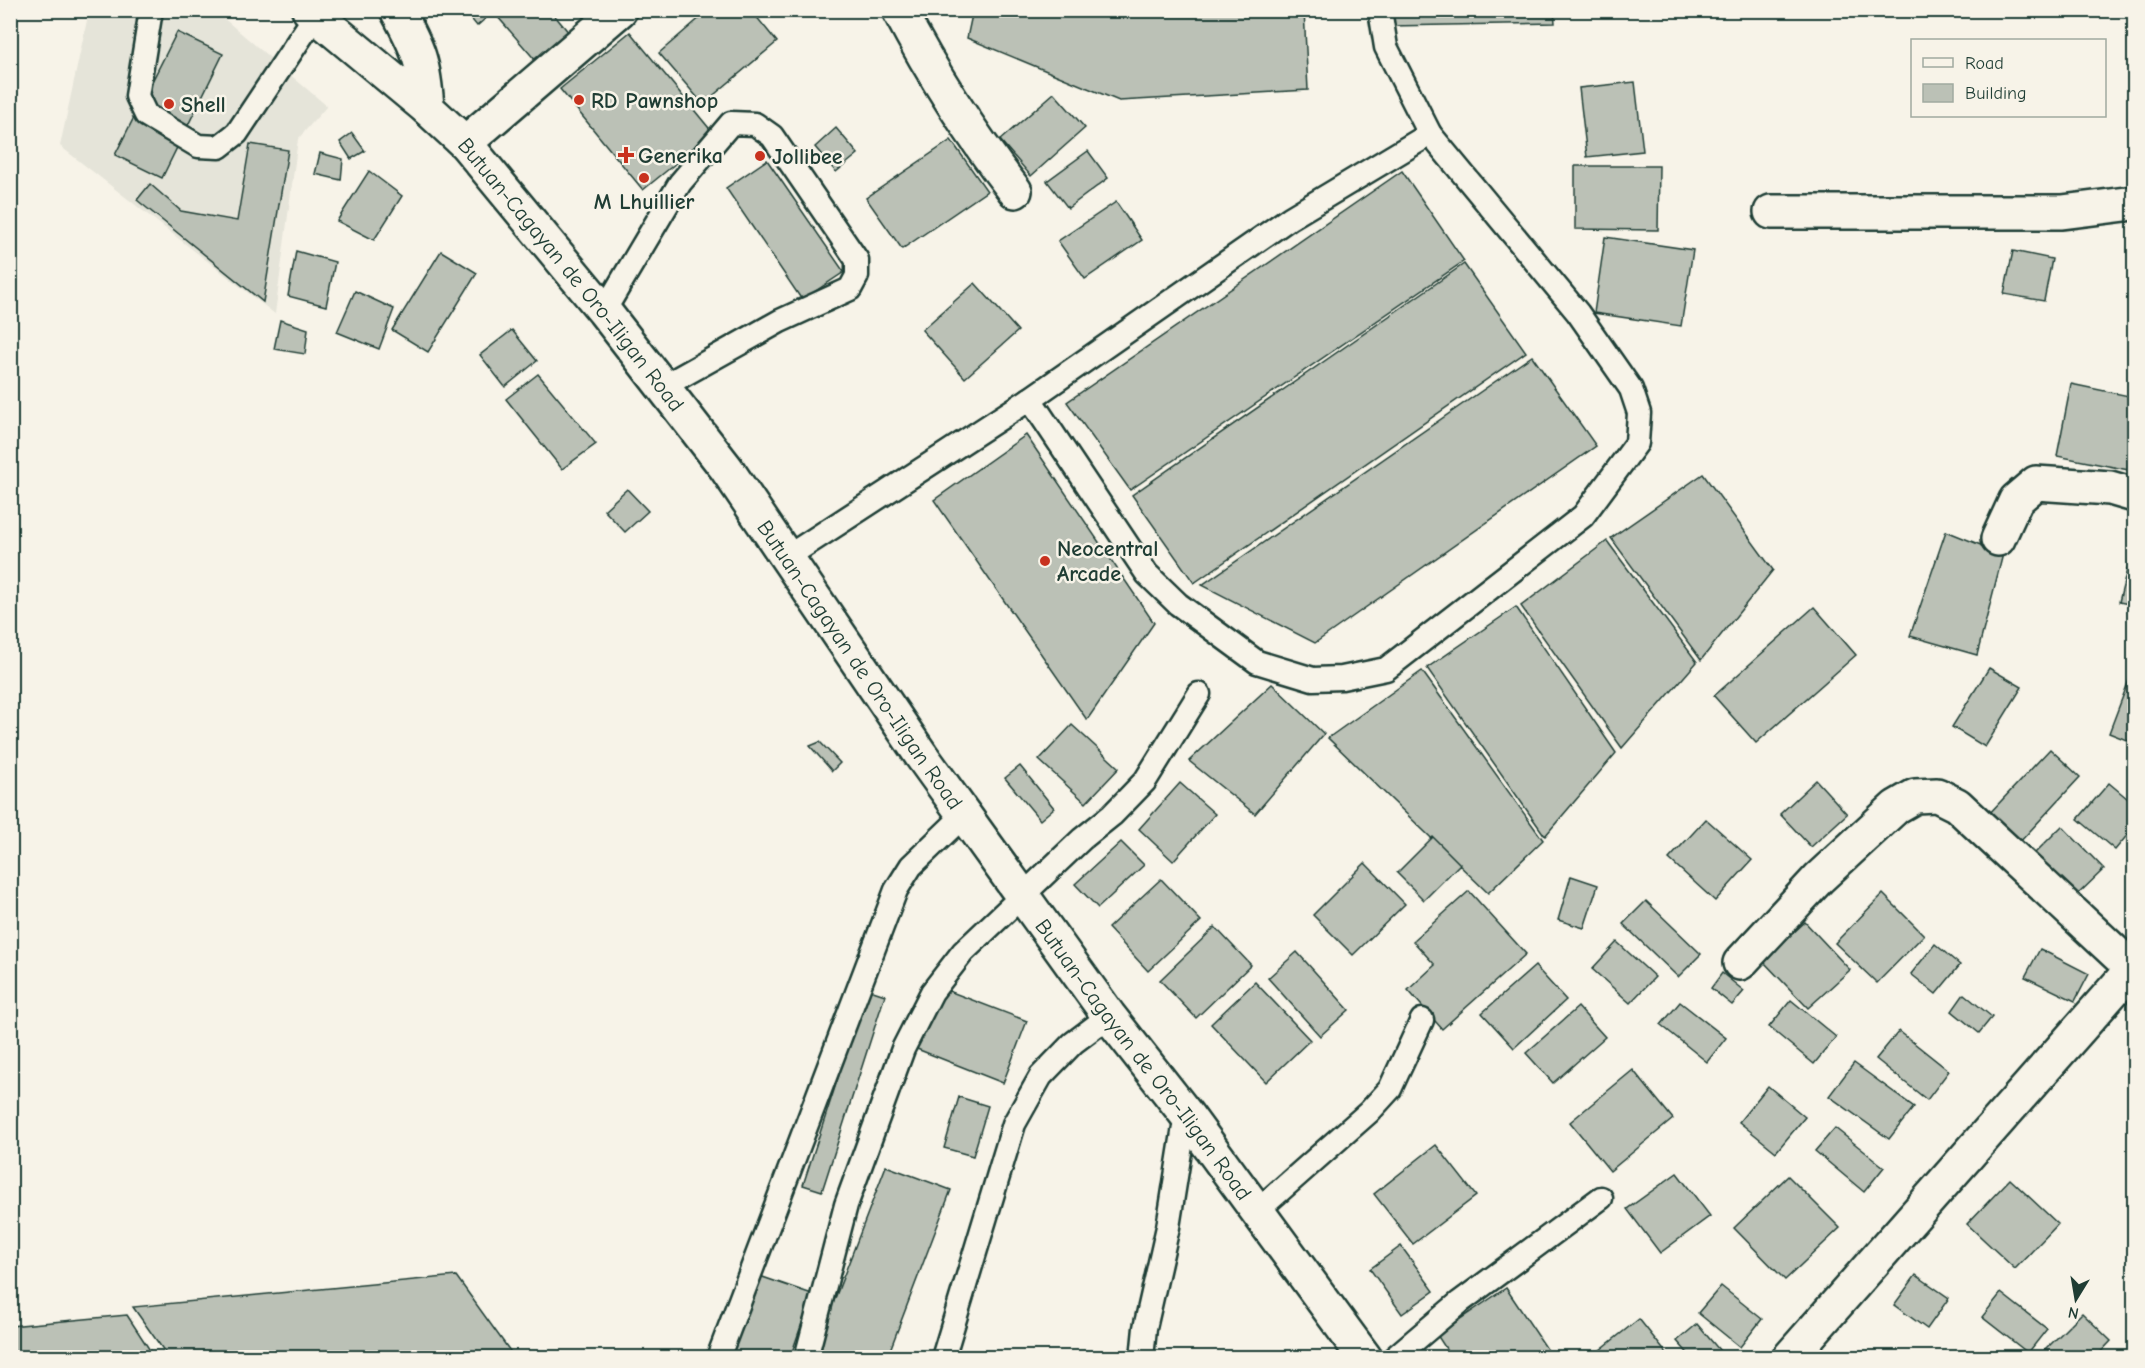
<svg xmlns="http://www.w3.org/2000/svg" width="2145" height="1368" font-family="'Comic Neue',sans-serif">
  <rect width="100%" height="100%" fill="#f7f3e8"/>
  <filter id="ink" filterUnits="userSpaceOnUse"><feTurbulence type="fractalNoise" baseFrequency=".0167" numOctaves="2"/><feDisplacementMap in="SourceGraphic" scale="12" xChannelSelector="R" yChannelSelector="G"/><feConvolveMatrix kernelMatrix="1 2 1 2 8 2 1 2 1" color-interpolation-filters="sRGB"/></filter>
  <g filter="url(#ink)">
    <!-- built -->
    <path fill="#e5e4d9" d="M89,11H215L327,106L298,139L275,314L60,146Z"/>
    <!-- building -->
    <g fill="#bbc1b6" stroke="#1f3d34" stroke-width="1.5">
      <path d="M464,10H495L477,26Z"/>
      <path d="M504,10H550L570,34L537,62L497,16Z"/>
      <path d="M709,10H751L777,42L703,104L659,53Z"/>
      <path d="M973,10H1304L1308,90L1119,101L967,38Z"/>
      <path d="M1390,10H1554L1555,23L1390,26Z"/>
      <path d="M177,32L223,54L162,178L115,155Z"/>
      <path d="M630,32L713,133L643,190L560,89Z"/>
      <path d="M1635,82L1643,151L1587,157L1579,88Z"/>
      <path d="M1054,93L1085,128L1031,176L1000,140Z"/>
      <path d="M836,128L858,154L836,172L815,147Z"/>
      <path d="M352,133L365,151L351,159L340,142Z"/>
      <path d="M951,140L987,191L902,249L866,198Z"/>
      <path d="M250,144L288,150L263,302L137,200L150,184L181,211L237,221Z"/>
      <path d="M1088,151L1108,178L1068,208L1047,181Z"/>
      <path d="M320,153L343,159L341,180L315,174Z"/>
      <path d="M767,160L844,272L802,300L726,188Z"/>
      <path d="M1575,166H1659L1658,230L1575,229Z"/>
      <path d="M369,171L402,196L374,240L337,221Z"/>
      <path d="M1402,171L1464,261L1130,490L1067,402Z"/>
      <path d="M1116,202L1142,240L1085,279L1058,241Z"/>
      <path d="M1605,237L1693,250L1681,326L1594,313Z"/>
      <path d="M296,251L335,262L326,306L288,296Z"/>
      <path d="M441,251L477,273L428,352L392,330Z"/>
      <path d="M2013,251L2052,259L2044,301L2004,294Z"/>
      <path d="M1464,264L1526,352L1194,583L1132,495Z"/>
      <path d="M975,283L1018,331L965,378L922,330Z"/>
      <path d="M355,291L394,309L379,349L337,332Z"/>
      <path d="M280,320L308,329L305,354L274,349Z"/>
      <path d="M512,330L537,361L505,387L480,355Z"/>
      <path d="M1532,356L1596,446L1315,643L1202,585Z"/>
      <path d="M538,374L596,444L562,469L506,399Z"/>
      <path d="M2071,384L2134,397V471L2057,456Z"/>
      <path d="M1026,435L1154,623L1087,720L934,500Z"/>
      <path d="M1703,474L1773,570L1701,660L1611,538Z"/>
      <path d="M627,489L648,511L625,532L604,510Z"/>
      <path d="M1946,531L2003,554L1977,655L1910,636Z"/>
      <path d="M1607,541L1697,662L1622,748L1521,606Z"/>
      <path d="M2134,542V605L2119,602Z"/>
      <path d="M1516,607L1616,753L1545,836L1427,668Z"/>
      <path d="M1814,607L1856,655L1756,743L1714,696Z"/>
      <path d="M2134,667V743L2109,733Z"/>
      <path d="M1989,668L2022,687L1985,747L1952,727Z"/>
      <path d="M1422,671L1543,840L1488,893L1328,738Z"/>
      <path d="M1272,684L1324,734L1255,814L1189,761Z"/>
      <path d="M1072,725L1119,768L1086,803L1039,760Z"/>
      <path d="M820,742L840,763L832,771L810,746Z"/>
      <path d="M2050,749L2080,777L2018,844L1987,816Z"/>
      <path d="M1020,766L1054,808L1040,820L1005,778Z"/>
      <path d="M1816,780L1847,814L1811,847L1780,814Z"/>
      <path d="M1180,783L1215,814L1173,861L1139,829Z"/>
      <path d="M2109,783L2134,804V827L2115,850L2078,819Z"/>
      <path d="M1706,819L1752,860L1715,901L1669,859Z"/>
      <path d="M2062,826L2104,869L2074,898L2033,855Z"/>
      <path d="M1433,837L1460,864L1424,900L1397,873Z"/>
      <path d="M1121,842L1144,865L1098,908L1075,884Z"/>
      <path d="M1365,863L1405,904L1353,955L1313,915Z"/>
      <path d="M1571,876L1598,885L1584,928L1558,920Z"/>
      <path d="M1161,879L1201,921L1148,971L1108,928Z"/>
      <path d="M1469,891L1526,954L1442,1029L1408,990L1435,965L1413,941Z"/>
      <path d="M1883,894L1924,935L1877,983L1835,943Z"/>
      <path d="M1646,901L1701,954L1678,977L1623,924Z"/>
      <path d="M1805,922L1850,970L1808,1008L1763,961Z"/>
      <path d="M1215,927L1251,965L1196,1018L1160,980Z"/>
      <path d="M1617,942L1655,977L1630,1003L1592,969Z"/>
      <path d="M1935,944L1960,965L1936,994L1911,974Z"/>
      <path d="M2040,949L2089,974L2075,1001L2025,977Z"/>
      <path d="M1297,952L1349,1010L1320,1036L1268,978Z"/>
      <path d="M1535,966L1566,1000L1514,1048L1482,1013Z"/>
      <path d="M1722,973L1744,991L1732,1005L1711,988Z"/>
      <path d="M1255,982L1310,1040L1266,1082L1211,1024Z"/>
      <path d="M941,988L1027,1021L1003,1083L917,1049Z"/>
      <path d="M867,989L885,995L822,1191L803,1185Z"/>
      <path d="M1964,994L1992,1017L1979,1033L1952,1011Z"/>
      <path d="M1791,1000L1836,1037L1814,1064L1769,1027Z"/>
      <path d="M1680,1002L1726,1038L1707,1062L1661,1025Z"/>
      <path d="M1578,1007L1605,1037L1553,1083L1526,1053Z"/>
      <path d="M1899,1031L1949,1071L1927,1100L1876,1059Z"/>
      <path d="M1854,1063L1914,1107L1889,1139L1829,1096Z"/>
      <path d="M1633,1070L1673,1119L1610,1171L1570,1122Z"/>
      <path d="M1768,1086L1805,1117L1776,1152L1739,1122Z"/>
      <path d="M959,1097L988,1106L973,1156L944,1148Z"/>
      <path d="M1835,1128L1884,1167L1864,1192L1815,1151Z"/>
      <path d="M1436,1145L1476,1196L1413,1244L1374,1194Z"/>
      <path d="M886,1166L951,1190L887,1358H812Z"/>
      <path d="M1677,1173L1710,1216L1660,1253L1627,1209Z"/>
      <path d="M1788,1176L1840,1228L1785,1280L1734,1228Z"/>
      <path d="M2010,1179L2058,1224L2015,1269L1967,1224Z"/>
      <path d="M1401,1246L1434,1291L1402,1314L1370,1269Z"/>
      <path d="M754,1274L812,1294L790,1358H724Z"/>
      <path d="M1916,1275L1949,1298L1927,1329L1894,1305Z"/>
      <path d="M456,1276L515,1358H169L133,1307Z"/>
      <path d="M1721,1286L1762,1319L1740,1347L1698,1313Z"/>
      <path d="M1506,1288L1553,1358H1452L1437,1335Z"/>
      <path d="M2001,1293L2047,1329L2028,1353L1982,1317Z"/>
      <path d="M2082,1313L2111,1341L2095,1358H2050L2044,1351Z"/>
      <path d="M127,1315L155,1358H10V1326Z"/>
      <path d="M1639,1319L1670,1358H1590Z"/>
      <path d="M1697,1324L1726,1358H1692L1677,1341Z"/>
    </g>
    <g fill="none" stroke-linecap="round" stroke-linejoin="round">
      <!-- service casing -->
      <g stroke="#1f3d34" stroke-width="27">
        <g id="service">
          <path d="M151,10L137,96L146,115L198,146L219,147L237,133L315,16"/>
          <path d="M604,311L680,183L731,123L755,124L772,136L857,260V276L850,289L780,321L664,386"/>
          <path d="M1030,399L1147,574L1178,604L1257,662L1313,679L1342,678L1386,669L1583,516L1637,443L1639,413L1631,389L1578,313L1430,134"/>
          <path d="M787,557L1030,399L1290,218L1430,134L1386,47L1380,10"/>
          <path d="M1257,1211L1369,1112L1390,1089L1422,1020"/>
          <path d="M718,1358L896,890L911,866L965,814"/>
          <path d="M806,1358L846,1205L903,1049L932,992L963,952L1082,839L1112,815L1145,781L1199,694"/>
          <path d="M943,1358L1014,1124L1041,1076L1073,1043L1109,1016"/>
          <path d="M1142,1358L1145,1328L1168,1227L1186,1114"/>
          <path d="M1394,1358L1460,1302L1601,1198"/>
        </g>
      </g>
      <!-- minor casing -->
      <g stroke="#1f3d34" stroke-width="38">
        <g id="minor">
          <path d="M899,10C934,77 969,132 1015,191"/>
          <path d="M465,143L620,10"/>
          <path d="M1771,212H2062L2134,203"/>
          <path d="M1998,539L2016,500L2036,483L2110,488L2134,495"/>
          <path d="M1740,963L1819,878L1896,807L1915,796L1937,795L1957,805L2133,969"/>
          <path d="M1789,1358L2134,967"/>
        </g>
      </g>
      <!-- tertiary casing -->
      <g stroke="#1f3d34" stroke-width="38">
        <path id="tertiary" d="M397,10C419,50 424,63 427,108"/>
      </g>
      <!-- trunk casing -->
      <g stroke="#1f3d34" stroke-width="38">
        <g id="trunk">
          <path id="s1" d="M309,10L427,108L465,143L604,311L726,468L921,755L1109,1016L1186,1114L1365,1358"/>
        </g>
      </g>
      <!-- service -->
      <use href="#service" stroke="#f7f3e8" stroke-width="22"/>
      <!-- minor -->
      <use href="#minor" stroke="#f7f3e8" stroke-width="33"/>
      <!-- tertiary -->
      <use href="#tertiary" stroke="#f7f3e8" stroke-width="33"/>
      <!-- trunk -->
      <use href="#trunk" stroke="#f7f3e8" stroke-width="33"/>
    </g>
  </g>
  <!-- markers -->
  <g fill="#c8321e" stroke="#f7f3e8" stroke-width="2">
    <circle cx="579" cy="100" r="6"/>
    <circle cx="169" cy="104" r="6"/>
    <path d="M623 146h6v6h6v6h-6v6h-6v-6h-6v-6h6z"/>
    <circle cx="760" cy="156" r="6"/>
    <circle cx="644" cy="178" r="6"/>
    <circle cx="1045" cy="561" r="6"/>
  </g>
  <g text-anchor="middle" stroke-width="5" stroke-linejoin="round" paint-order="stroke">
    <!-- poi labels -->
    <g font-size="22" font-weight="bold" fill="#1f3d34" stroke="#f7f3e8" text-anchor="start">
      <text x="591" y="108">RD Pawnshop</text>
      <text x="181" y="112">Shell</text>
      <text x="638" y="163">Generika</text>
      <text x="772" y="164">Jollibee</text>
      <text x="644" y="209" text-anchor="middle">M Lhuillier</text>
      <text x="1057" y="556">Neocentral<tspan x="1057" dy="25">Arcade</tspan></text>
    </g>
    <!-- street labels -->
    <g font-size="22" fill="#1f3d34" stroke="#f7f3e8">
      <text dy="8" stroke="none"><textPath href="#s1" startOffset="374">Butuan-Cagayan de Oro-Iligan Road</textPath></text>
      <text dy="8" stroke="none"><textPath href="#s1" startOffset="860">Butuan-Cagayan de Oro-Iligan Road</textPath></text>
      <text dy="8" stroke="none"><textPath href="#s1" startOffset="1346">Butuan-Cagayan de Oro-Iligan Road</textPath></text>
    </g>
  </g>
  <!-- margin -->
  <rect width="2145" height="1368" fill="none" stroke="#f7f3e8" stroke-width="36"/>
  <rect x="18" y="18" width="2109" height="1332" fill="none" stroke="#1f3d34" stroke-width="2" filter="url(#ink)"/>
  <!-- legend -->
  <rect x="1911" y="39" width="195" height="78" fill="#f7f3e8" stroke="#a1aaa0" stroke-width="1.5"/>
  <rect x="1923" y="58" width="30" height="9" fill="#f7f3e8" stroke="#a1aaa0" stroke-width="1.5"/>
  <text x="1965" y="69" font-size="18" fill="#1f3d34">Road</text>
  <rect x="1923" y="84" width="30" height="18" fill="#bbc1b6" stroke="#a1aaa0" stroke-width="1.5"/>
  <text x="1965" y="99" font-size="18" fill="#1f3d34">Building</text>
  <!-- north arrow -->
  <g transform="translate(2076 1299) rotate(191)" stroke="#f7f3e8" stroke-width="4.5" paint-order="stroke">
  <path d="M0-4.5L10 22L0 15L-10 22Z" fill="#1f3d34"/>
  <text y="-9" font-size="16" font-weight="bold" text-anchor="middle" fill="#1f3d34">N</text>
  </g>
</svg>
